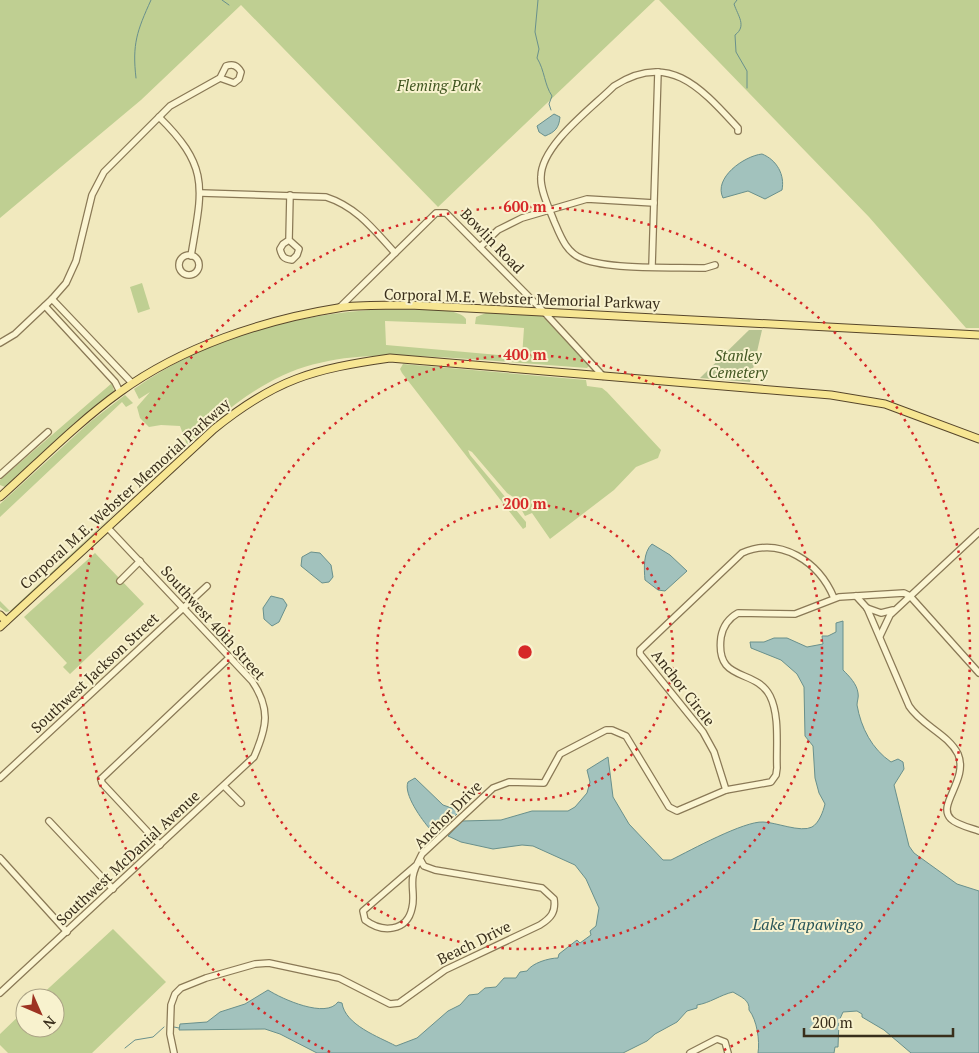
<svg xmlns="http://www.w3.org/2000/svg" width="979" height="1053" font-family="'PT Serif',serif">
  <rect width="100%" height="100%" fill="#f1e9be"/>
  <!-- green -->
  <g fill="#bfcf92">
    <path d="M0,0H655L438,207L241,5L141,100L0,218Z"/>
    <path d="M659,0H979V328H966L869,217Z"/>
    <path d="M142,283L150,309L138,313L130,287Z"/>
    <path d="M383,309C400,309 458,305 466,319V324L385,321L386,345L522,357L524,328L475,324L476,317L486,313L540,315L546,319L590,365L587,368C548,365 509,362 469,359C402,355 329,348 268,383C238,399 212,423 187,445L180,426L161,425L149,427L140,418L137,407L150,392L139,399L134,389C206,338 295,314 383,309Z"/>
    <path d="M403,364L586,380L587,386L602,388L607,392L661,450L658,458L636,467L614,490L550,539L532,513L525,516L515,498L507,493L472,452L468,450L470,455L526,522V527L523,529L402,373L400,369Z"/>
    <path d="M112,383L114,391L89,411L5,487L0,485V480Z"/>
    <path d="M125,395L133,403L126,407L122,402L0,517V504L90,422Z"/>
    <path d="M127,502L14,610L6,612L0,607V601L10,611Z"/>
    <path d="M95,553L144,604L70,674L63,667L67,663L24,617Z"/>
    <path d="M113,929L166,982L92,1053H8L0,1045V1034L25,1010V1028H55V998H38Z"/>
  </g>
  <!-- cemetery -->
  <path fill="#b6c392" d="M749,330H762L750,382L700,378Z"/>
  <!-- water -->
  <g fill="#a2c2bd" stroke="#69908c">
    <path d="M554,114L560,117C559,128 555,132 545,136L539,132L537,126Z"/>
    <path d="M762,154C777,160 785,175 782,190L765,199L748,191L723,198C713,178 744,156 762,154Z"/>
    <path d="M652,544L670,555L687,571L665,591L658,590L645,580C644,569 643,552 652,544Z"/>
    <path d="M311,552L320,553L331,565L333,577L329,582L322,583L301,566L302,557Z"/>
    <path d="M271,596L283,599L287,605L279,622L272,626L264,619L263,608Z"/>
    <path d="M843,621V670C849,676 857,684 858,693C859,697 857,701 857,705C861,728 872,749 891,762L898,759L903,762L904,769L894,785L909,846L914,853L957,884L979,891V1053H911L884,1030L862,1017V1014L857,1011L843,1012L839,1021L838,1047H835L834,1053H758C760,1041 757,1020 749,1010C750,1000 741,997 733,992C720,995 710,1003 697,1005V1008L687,1011L677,1022L655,1034L647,1041L623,1053H317L280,1034L265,1029L179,1030L180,1024L207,1022L220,1012L245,1004L268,990C282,999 326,1019 338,1002L342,1003C345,1025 379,1037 396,1046L417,1038L448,1011L460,1005L469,995L478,994L485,988L496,987L504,978H516L520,972L527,971C532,963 549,958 558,958L559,954L577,940L580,943L591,935L590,931L596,926L599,908L586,879L575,865L533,846L522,845L493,849L461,842L448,836L462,821L501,820L532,811H568L575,807L587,793L590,782L587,770L608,757L613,797L629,824L663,860H671C691,850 744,821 763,822C775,822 801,833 812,827C819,823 823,812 825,804L819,793L815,778L813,746L805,736L804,687L797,674L781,660L751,648L750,642H764L774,638H787L807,647L823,644L822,636H828L836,632V623Z"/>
    <path d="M415,778L443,805L460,811L440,831L430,829C422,820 403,794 408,782Z"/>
  </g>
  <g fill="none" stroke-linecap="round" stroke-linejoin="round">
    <!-- stream -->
    <g stroke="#69908c" stroke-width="1">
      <path d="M222,0L229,5"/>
      <path d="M538,0L535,32L539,49L537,58C545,71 544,84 552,96L549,104L551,110"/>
      <path d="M737,0L734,4C738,16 747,26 735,35L736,52L747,71V88"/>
      <path d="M136,78C132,44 137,31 151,0"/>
      <path d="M174,1027L179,1028"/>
      <path d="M125,1048L135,1040L153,1037L164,1027"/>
    </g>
    <!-- minor casing -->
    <g stroke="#8a7956" stroke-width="8">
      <g id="minor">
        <path d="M159,117C211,168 202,189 191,256"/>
        <path d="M201,193L326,197C357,207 374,230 395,253"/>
        <path d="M289,240L299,249L297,255L292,260C284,259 282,257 280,249L283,244L289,240L290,195"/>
        <path d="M480,247L498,230L522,218L587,199L654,203"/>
        <circle cx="189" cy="265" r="10"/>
        <path d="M715,265L705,268C673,267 611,270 583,259C566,253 560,235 554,221C549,208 540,190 541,177C541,145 592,108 614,86C669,50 702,89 738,128V131"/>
        <path d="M652,266L658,72"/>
        <path d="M52,299L132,383"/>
        <path d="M45,306L115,382L120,392"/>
        <path d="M340,307L436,213H446L544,312L603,376"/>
        <path d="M0,343L15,334L52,299L66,283L76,261L92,195L104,172L170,106L220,78L226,66C233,64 237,65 241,72L239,79L234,83L220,78"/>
        <path d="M0,475L48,432"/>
        <path d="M120,581L140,561"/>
        <path d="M856,596L867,608L909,706C921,725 948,734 958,754C969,780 936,805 951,819C957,825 971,828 979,831"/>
        <path d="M867,608L881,613L893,610"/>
        <path d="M880,636L890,615L979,532"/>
        <path d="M0,778L207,586"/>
        <path d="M101,779L230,657"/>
        <path d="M101,779L102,783L160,845"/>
        <path d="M224,786L241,803"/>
        <path d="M726,790L714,752L703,732L640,654V650L742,553C781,536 819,562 834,598"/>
        <path d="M49,821L113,889"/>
        <path d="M0,858L67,932"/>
        <path d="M421,861L363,911L365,920C382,933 407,932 412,908C415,898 411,886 413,876C414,869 419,860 422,854L493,788L509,782L544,783L560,754L606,730H612L626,736L669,807L677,811L726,790L771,782L776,775L777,768C776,746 780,716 770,696C755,667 715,684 721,637C723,626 729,618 738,613L795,614L839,597L904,593L910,596L979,673"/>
        <path d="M0,993L254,757C267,727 271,709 252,681L108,528"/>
        <path d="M174,1053L170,1034L171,1005L175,994L181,988L206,978L255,964L269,963L339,978L390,1004L399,1003L445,970L540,925C551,918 556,912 554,899L542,888L435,870L424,866L421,861"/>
        <path d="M690,1053L717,1039L725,1042L728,1053"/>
      </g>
    </g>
    <!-- major casing -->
    <g stroke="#57462b" stroke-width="9">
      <g id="major">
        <path d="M0,497C39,462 77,423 120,392C182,347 263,320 338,308C361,304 386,306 410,305L979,335"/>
        <path d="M0,615L6,621"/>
        <path d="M0,627L214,429C276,379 313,369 390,358L831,395L885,404L979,439"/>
      </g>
    </g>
    <!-- minor -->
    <use href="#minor" stroke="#fbf5d2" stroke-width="5.5"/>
    <!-- major -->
    <use href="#major" stroke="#f7e693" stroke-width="7"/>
  </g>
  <!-- distance rings -->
  <g fill="none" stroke="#d62828" stroke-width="2.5" stroke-dasharray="2.5 5">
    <circle cx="525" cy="652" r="148"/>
    <circle cx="525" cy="652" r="297"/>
    <path d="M330 1052A445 445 0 1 1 720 1052"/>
  </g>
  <g text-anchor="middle" stroke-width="4" stroke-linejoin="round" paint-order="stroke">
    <!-- park labels -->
    <g font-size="15" font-style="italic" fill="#415621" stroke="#f8f2ce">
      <text x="439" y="91">Fleming Park</text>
      <text x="738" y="361">Stanley<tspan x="738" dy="17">Cemetery</tspan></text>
    </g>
    <!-- street labels -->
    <g font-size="15" fill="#392e1b" stroke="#f8f2ce">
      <text transform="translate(492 241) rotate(46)" y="5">Bowlin Road</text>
      <text transform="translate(522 299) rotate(2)" y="5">Corporal M.E. Webster Memorial Parkway</text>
      <text transform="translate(125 494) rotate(-42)" y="5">Corporal M.E. Webster Memorial Parkway</text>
      <text transform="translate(213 623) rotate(48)" y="5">Southwest 40th Street</text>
      <text transform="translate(95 673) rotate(-43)" y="5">Southwest Jackson Street</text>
      <text transform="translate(683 688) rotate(52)" y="5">Anchor Circle</text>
      <text transform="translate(448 815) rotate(-45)" y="5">Anchor Drive</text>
      <text transform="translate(128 858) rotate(-43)" y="5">Southwest McDanial Avenue</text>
      <text transform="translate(474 943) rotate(-26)" y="5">Beach Drive</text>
    </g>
    <!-- water labels -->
    <g font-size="16" font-style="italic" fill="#2a5659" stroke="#f8f2ce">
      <text x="808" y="930">Lake Tapawingo</text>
    </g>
  </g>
  <circle cx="525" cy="652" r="8" fill="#d62828" stroke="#f8f2ce" stroke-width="2.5"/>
  <g font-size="15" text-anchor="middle" font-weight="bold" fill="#d62828" stroke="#f8f2ce" stroke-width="4" stroke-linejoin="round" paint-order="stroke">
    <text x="525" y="212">600 m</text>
    <text x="525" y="360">400 m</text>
    <text x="525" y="509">200 m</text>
  </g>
  <!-- north arrow -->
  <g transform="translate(40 1013) rotate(135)"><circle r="24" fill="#f8f2ce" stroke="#aca486"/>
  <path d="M0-4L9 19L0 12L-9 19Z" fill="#9d3322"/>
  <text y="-8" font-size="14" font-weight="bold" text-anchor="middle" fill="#392e1b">N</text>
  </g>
  <!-- scale -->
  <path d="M804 1028v8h149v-8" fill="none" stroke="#392e1b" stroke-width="2.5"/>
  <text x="812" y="1028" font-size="15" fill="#392e1b" stroke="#f8f2ce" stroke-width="4" paint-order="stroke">200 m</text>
</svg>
